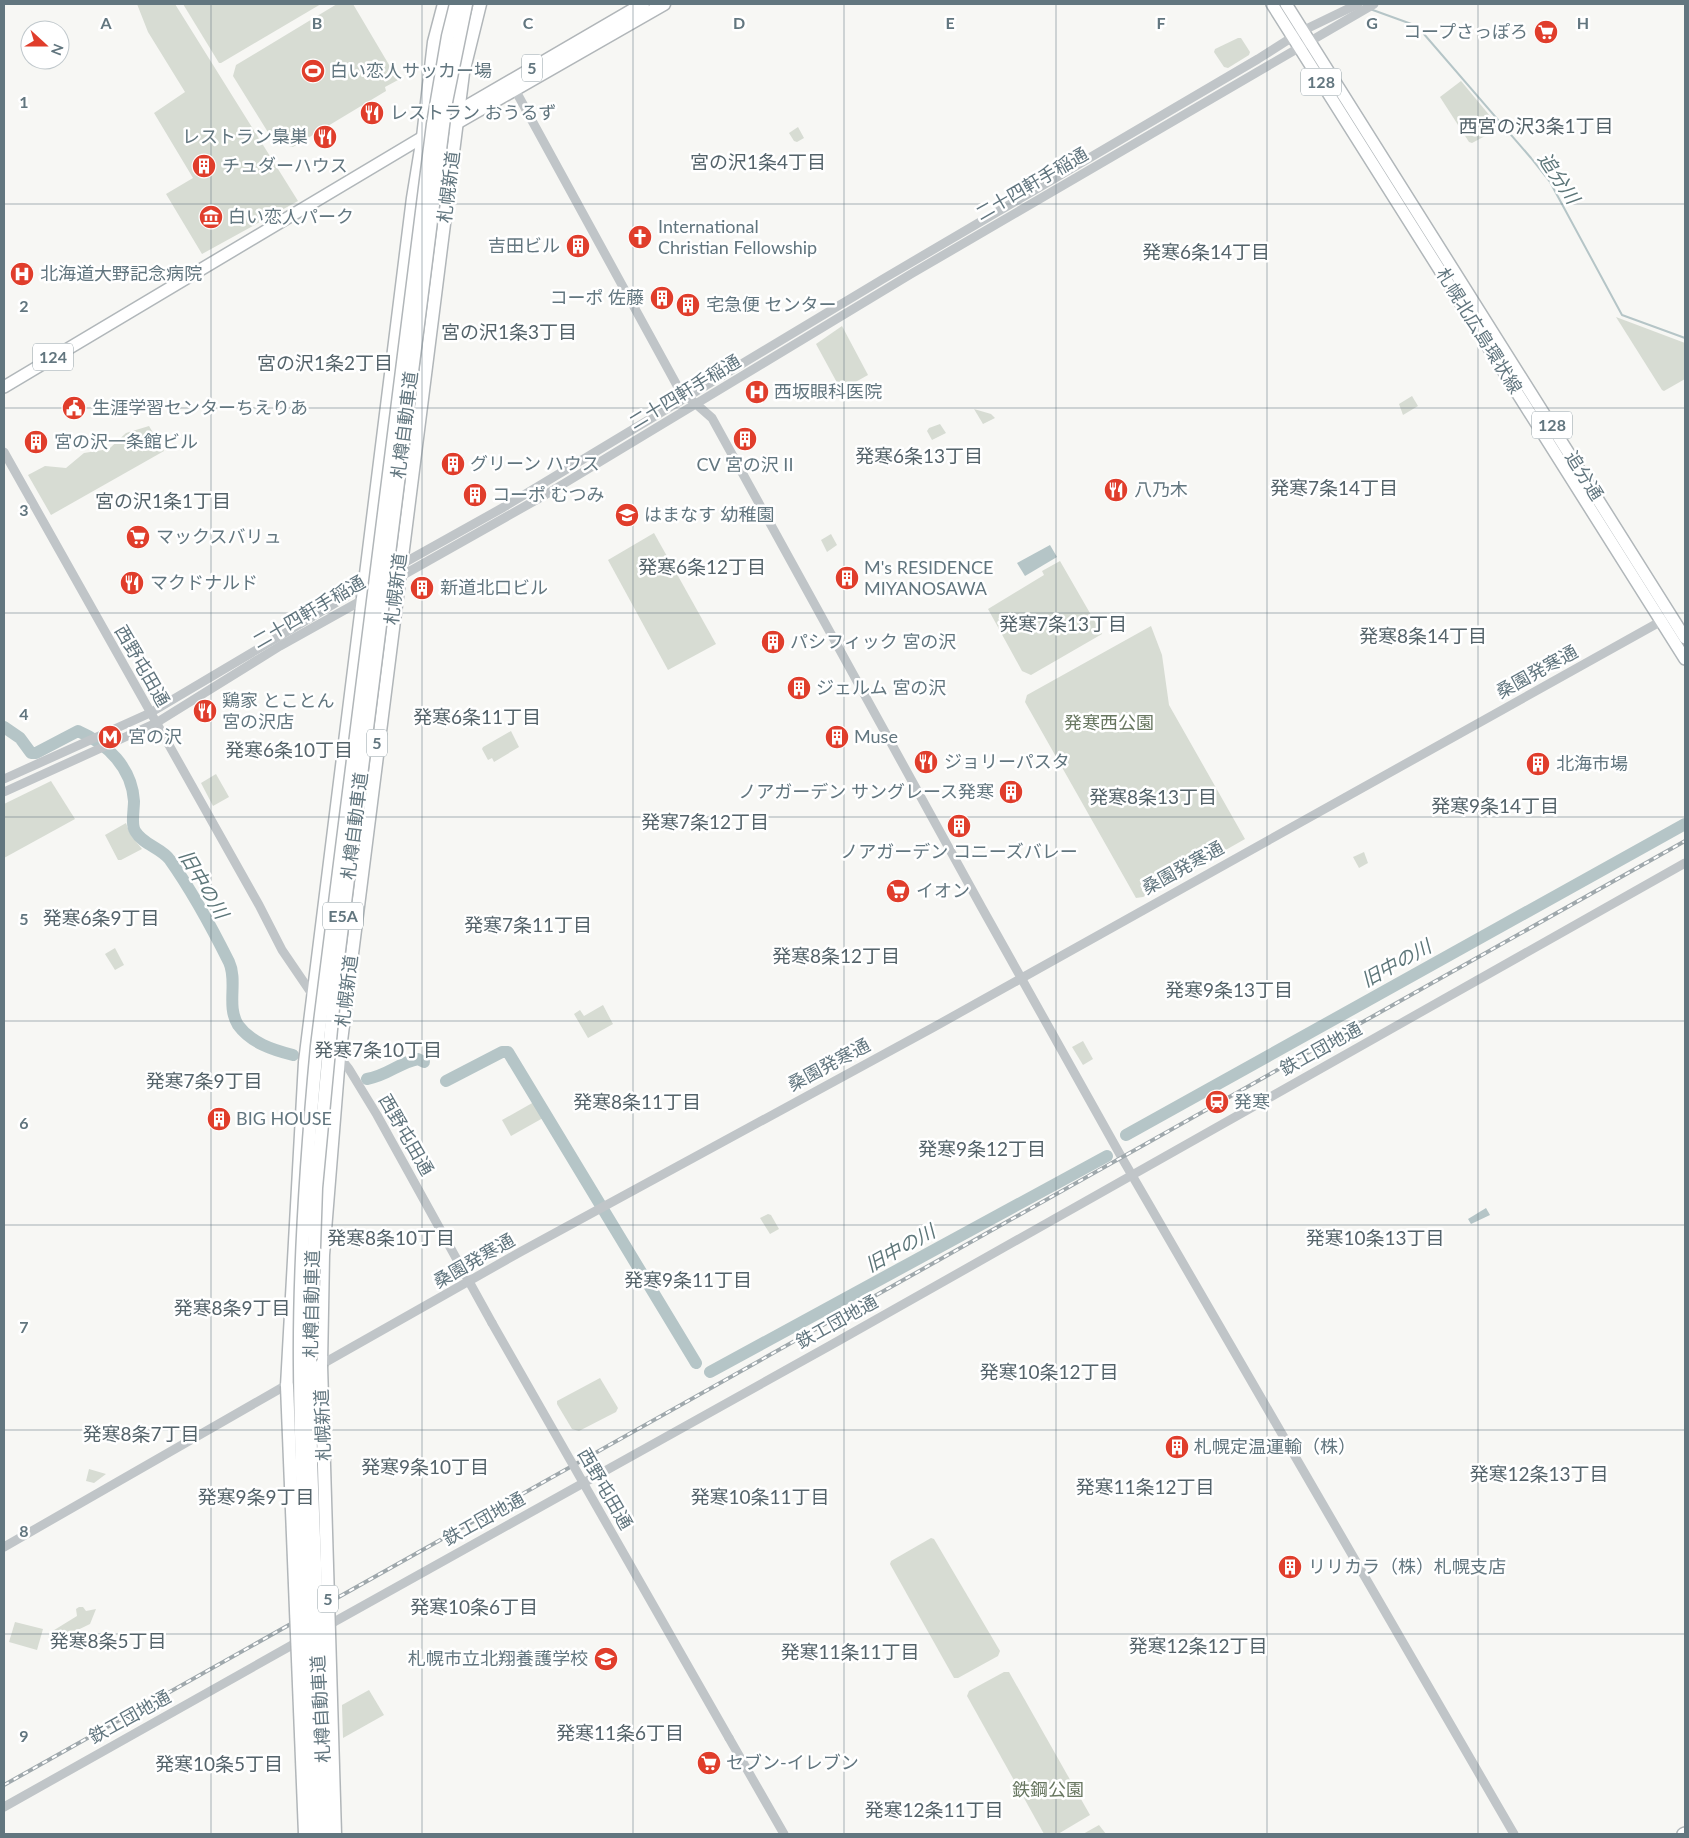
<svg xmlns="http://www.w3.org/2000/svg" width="1689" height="1838" font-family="Lato,'Noto Sans JP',sans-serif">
  <rect width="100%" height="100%" fill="#f7f7f4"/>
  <!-- green -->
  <g fill="#d7dcd3">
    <path d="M137,4H175L298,201L202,254L166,194L193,178L154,113L185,92L148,32Z"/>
    <path d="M183,4H321L221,63H219Z"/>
    <path d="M337,4H353L398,80L385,87L386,91L293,147L281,144L278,139L274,142L233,76L236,65Z"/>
    <path d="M1238,38H1241L1250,52L1249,55L1228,68L1224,67L1214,52L1215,49Z"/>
    <path d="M1461,81L1500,128L1472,143L1469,142L1440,97Z"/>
    <path d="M798,127L804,138L797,142L794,141L789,133Z"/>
    <path d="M1616,317L1685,343V379L1664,391L1662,390Z"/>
    <path d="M842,326L868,375L841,390L816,344Z"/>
    <path d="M1412,396L1418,406L1403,415L1399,404Z"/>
    <path d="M974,409L991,414L995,418L983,424Z"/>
    <path d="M940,424L946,433L932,440L927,431L929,428Z"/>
    <path d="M149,426L164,451L51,515L28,475L45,466L66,468L84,453L109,449L126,433Z"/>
    <path d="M654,533L716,644L668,670L608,560Z"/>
    <path d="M831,534L837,545L827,552L821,540Z"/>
    <path d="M1060,561L1102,634L1031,675L1022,671L988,609L1044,575L1042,571Z"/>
    <path d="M1151,626L1162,655L1169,705L1245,839L1143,897L1136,898L1025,702L1027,695Z"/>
    <path d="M511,731L519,747L494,762L492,758L488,760L482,749L483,747Z"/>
    <path d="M216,774L229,797L213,806L201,783Z"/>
    <path d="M51,781L75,819L4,858V804Z"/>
    <path d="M126,823L130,834L142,849L121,860H118L105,835Z"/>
    <path d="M1364,852L1368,863L1359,868L1353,857Z"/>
    <path d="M115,948L124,965L115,970L105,954Z"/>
    <path d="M603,1005L613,1024L588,1038L574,1014L580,1010L584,1016Z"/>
    <path d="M1083,1041L1093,1059L1083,1065L1072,1047Z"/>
    <path d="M534,1102L543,1118L511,1136L502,1120Z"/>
    <path d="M768,1214L771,1215L779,1229L770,1234L760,1218Z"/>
    <path d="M600,1378L618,1408L616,1412L579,1431L572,1429L557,1404V1401Z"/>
    <path d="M89,1469L106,1474L94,1483L86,1481Z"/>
    <path d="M931,1538L934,1539L1000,1651L998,1656L958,1678H954L890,1564L891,1561Z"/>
    <path d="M79,1607H83L86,1611L96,1609L90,1624L57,1640L51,1632L77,1616L76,1609Z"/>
    <path d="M15,1622L43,1629L37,1650L9,1642Z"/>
    <path d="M1004,1672H1009L1090,1815L1058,1834H1044L967,1696L969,1691Z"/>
    <path d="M369,1690L384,1715L343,1738L342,1705Z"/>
    <path d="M1099,1825L1106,1834H1083Z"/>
  </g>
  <!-- water -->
  <g fill="#b5c5c7">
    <path d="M1050,545L1057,557L1025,576L1017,563Z"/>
    <path d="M1486,1208L1490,1215L1471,1224L1468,1219Z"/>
  </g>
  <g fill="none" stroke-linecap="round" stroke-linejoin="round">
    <!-- stream -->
    <path stroke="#b5c5c7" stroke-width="2" d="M1370,9L1417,26L1531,158L1550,182L1622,315L1685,338"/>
    <!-- river -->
    <g stroke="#b5c5c7" stroke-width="12">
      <path d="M4,727L20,738L31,753H36L78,731C108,744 132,768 134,801C134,810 131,824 135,831C143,845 162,848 170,860C192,891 212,928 229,962C238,981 226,1006 238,1025C251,1043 273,1050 293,1055"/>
      <path d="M367,1079C389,1075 398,1063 418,1059L424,1062"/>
      <path d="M446,1081L502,1052H508L696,1363"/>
      <path d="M1126,1135L1685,824"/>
      <path d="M710,1372L1107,1156"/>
    </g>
    <!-- major casing -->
    <g stroke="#b1b7ba" stroke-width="14">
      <g id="major">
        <path d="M1272,4L1685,659"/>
        <path d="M1286,4L1685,638"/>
        <path d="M4,387L423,137"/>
        <path d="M1683,1834L1685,1833"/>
      </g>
    </g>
    <!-- highway casing -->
    <g stroke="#b1b6b9" stroke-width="15">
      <g id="highway">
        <path d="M454,114L643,4"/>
        <path d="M451,126L664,4"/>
        <path d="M321,1365L323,1255L339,1057L463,73L480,4"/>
        <path d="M287,1386L305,1062L413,198L423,137L434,42L444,4"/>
      </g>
    </g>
    <!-- minor -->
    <g stroke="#c0c5c8" stroke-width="9">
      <path d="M513,86L679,389L712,418L982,908L1122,1158L1514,1834"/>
      <path d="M4,452L259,905L282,950L314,997"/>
      <path d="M384,574L504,507L883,279L1258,59L1302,31L1358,4"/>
      <path d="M396,579L545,495L911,274L1374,4"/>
      <path d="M4,779L150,713L366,585"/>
      <path d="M4,792L156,723L280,646L366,598"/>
      <path d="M338,1055L349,1069L377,1115L492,1323"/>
      <path d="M317,1367L522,1251L934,1027L1665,619"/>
      <path d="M4,1547L304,1375"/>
      <path d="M325,1627L831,1345L1685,863"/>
      <path d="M729,1738L784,1834"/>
      <path d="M4,1807L301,1640"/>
    </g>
    <!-- major -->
    <use href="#major" stroke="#fff" stroke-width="11"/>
    <!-- highway -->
    <use href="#highway" stroke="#fff" stroke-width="12"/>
    <!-- rail casing -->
    <g stroke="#9fa8ac" stroke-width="4">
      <path id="rail" d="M4,1785L1685,841"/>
    </g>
    <!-- rail -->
    <use href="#rail" stroke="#fff" stroke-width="2" stroke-dasharray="5.5" stroke-linecap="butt"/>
    <!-- highway-bridge casing -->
    <g stroke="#b1b6b9" stroke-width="15" stroke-linecap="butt">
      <g id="highway-bridge">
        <path d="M321,1365L335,1834"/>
        <path d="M287,1386L305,1834"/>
        <path d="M315,1834C310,1678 301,1522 300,1366C299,1259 307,1152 317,1046L433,124L448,36L456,4"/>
        <path d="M326,1834L311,1464L310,1365L316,1188L337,966L446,102L466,4"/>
      </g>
    </g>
    <!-- minor-bridge -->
    <path stroke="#c0c5c8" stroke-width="9" d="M492,1323L729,1738"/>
    <!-- highway-bridge -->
    <use href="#highway-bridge" stroke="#fff" stroke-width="12"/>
  </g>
  <!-- grid -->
  <path fill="none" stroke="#62767f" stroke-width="1" stroke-opacity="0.55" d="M211,4V1834M422,4V1834M633,4V1834M844,4V1834M1056,4V1834M1267,4V1834M1478,4V1834M4,204H1685M4,408H1685M4,613H1685M4,817H1685M4,1021H1685M4,1225H1685M4,1430H1685M4,1634H1685"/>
  <!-- icons -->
  <defs>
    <g id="supermarket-disc" transform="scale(1.25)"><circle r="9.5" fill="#e03d2b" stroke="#fff"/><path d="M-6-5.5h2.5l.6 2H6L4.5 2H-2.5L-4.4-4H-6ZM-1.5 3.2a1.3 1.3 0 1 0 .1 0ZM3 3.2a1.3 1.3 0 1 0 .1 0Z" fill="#fff"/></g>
    <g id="stadium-disc" transform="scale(1.25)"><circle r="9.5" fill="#e03d2b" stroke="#fff"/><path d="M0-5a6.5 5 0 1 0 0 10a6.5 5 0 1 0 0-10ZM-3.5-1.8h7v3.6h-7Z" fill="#fff"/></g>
    <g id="restaurant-disc" transform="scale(1.25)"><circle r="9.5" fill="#e03d2b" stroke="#fff"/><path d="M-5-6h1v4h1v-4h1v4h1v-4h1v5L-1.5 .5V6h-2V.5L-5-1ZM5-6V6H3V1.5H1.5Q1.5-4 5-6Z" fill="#fff"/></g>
    <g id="building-disc" transform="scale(1.25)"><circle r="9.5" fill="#e03d2b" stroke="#fff"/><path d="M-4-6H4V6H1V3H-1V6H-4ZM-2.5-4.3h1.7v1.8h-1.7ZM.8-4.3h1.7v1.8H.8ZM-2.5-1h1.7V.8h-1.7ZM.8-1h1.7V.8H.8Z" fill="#fff"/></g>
    <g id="museum-disc" transform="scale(1.25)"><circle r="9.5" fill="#e03d2b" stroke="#fff"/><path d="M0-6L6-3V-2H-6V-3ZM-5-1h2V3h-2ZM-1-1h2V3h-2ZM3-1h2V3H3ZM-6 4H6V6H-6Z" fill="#fff"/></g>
    <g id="church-disc" transform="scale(1.25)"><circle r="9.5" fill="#e03d2b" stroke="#fff"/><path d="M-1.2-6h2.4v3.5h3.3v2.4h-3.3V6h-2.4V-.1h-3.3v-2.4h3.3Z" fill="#fff"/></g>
    <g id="hospital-disc" transform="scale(1.25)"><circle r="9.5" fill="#e03d2b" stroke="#fff"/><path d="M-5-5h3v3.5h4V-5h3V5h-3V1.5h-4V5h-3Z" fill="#fff"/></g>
    <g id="civic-disc" transform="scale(1.25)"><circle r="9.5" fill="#e03d2b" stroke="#fff"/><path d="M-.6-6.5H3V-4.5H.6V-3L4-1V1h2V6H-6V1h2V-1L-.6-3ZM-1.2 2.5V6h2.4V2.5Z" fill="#fff"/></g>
    <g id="school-disc" transform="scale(1.25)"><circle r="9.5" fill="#e03d2b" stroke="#fff"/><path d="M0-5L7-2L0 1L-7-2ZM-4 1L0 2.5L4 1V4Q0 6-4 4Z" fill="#fff"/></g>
    <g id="metro-disc" transform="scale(1.25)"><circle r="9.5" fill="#e03d2b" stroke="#fff"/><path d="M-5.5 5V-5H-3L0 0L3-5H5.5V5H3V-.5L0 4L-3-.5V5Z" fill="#fff"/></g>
    <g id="station-disc" transform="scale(1.25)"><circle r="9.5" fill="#e03d2b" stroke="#fff"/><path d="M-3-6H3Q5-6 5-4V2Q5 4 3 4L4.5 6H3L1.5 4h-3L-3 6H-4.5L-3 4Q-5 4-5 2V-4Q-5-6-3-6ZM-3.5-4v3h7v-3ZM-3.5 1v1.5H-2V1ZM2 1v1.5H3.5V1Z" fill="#fff"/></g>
  </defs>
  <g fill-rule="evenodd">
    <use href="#supermarket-disc" x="1546" y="32"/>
    <use href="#stadium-disc" x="313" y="71"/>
    <use href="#restaurant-disc" x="372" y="113"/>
    <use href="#restaurant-disc" x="325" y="137"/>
    <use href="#building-disc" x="204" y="166"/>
    <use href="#museum-disc" x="211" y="217"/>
    <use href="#church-disc" x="640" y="237"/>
    <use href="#building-disc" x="578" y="246"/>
    <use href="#hospital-disc" x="22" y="274"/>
    <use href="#building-disc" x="662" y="298"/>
    <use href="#building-disc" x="688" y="305"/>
    <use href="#hospital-disc" x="757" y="392"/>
    <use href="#civic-disc" x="74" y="408"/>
    <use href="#building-disc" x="745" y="439"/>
    <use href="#building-disc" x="36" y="442"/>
    <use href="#building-disc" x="453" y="464"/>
    <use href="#restaurant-disc" x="1116" y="490"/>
    <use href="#building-disc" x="475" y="495"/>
    <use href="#school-disc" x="627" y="515"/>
    <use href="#supermarket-disc" x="138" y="537"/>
    <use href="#building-disc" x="847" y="578"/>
    <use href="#restaurant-disc" x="132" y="583"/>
    <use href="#building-disc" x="422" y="588"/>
    <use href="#building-disc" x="773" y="642"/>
    <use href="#building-disc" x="799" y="688"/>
    <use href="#restaurant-disc" x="205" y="711"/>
    <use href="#metro-disc" x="110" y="737"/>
    <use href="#building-disc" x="837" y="737"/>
    <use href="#restaurant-disc" x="926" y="762"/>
    <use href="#building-disc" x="1538" y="764"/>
    <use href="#building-disc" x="1011" y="792"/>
    <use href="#building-disc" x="959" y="826"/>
    <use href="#supermarket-disc" x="898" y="891"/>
    <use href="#station-disc" x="1217" y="1102"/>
    <use href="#building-disc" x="219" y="1119"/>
    <use href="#building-disc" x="1177" y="1447"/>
    <use href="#building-disc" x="1290" y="1567"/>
    <use href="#school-disc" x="606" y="1659"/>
    <use href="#supermarket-disc" x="709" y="1763"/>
  </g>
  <g text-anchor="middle" stroke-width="5" stroke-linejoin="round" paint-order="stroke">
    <!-- shield labels -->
    <g fill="#fff" stroke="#919fa5" stroke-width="1">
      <rect x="522" y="54.5" width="20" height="27" rx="4"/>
      <rect x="1301" y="68.5" width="40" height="27" rx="4"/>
      <rect x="33" y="343.5" width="40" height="27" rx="4"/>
      <rect x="1532" y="411.5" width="40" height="27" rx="4"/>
      <rect x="367" y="729.5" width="20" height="27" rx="4"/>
      <rect x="323" y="902.5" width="40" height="27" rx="4"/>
      <rect x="318" y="1585.5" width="20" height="27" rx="4"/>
    </g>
    <g font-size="16" font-weight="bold" fill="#62767f">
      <text x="532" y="74">5</text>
      <text x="1321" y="88">128</text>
      <text x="53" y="363">124</text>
      <text x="1552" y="431">128</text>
      <text x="377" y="749">5</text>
      <text x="343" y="922">E5A</text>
      <text x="328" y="1605">5</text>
    </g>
    <!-- poi labels -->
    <g font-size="18" fill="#62767f" stroke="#fff" text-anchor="start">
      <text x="1528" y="38" text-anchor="end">コープさっぽろ</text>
      <text x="330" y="77">白い恋人サッカー場</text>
      <text x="390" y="119">レストラン おうるず</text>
      <text x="308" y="143" text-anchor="end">レストラン梟巣</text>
      <text x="222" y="172">チュダーハウス</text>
      <text x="228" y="223">白い恋人パーク</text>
      <text x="658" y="233">International<tspan x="658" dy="21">Christian Fellowship</tspan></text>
      <text x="560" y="252" text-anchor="end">吉田ビル</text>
      <text x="40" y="280">北海道大野記念病院</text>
      <text x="644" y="304" text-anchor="end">コーポ 佐藤</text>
      <text x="706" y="311">宅急便 センター</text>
      <text x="774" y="398">西坂眼科医院</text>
      <text x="92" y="414">生涯学習センターちえりあ</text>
      <text x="54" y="448">宮の沢一条館ビル</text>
      <text x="470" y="470">グリーン ハウス</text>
      <text x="745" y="471" text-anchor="middle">CV 宮の沢 II</text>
      <text x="1134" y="496">八乃木</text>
      <text x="492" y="501">コーポ むつみ</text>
      <text x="644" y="521">はまなす 幼稚園</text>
      <text x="156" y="543">マックスバリュ</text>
      <text x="864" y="574">M's RESIDENCE<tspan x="864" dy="21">MIYANOSAWA</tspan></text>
      <text x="150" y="589">マクドナルド</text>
      <text x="440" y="594">新道北口ビル</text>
      <text x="790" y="648">パシフィック 宮の沢</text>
      <text x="816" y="694">ジェルム 宮の沢</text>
      <text x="222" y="707">鶏家 とことん<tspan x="222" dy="21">宮の沢店</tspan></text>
      <text x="128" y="743">宮の沢</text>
      <text x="854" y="743">Muse</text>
      <text x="944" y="768">ジョリーパスタ</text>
      <text x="1556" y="770">北海市場</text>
      <text x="994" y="798" text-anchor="end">ノアガーデン サングレース発寒</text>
      <text x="959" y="858" text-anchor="middle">ノアガーデン コニーズバレー</text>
      <text x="916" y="897">イオン</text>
      <text x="1234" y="1108">発寒</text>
      <text x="236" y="1125">BIG HOUSE</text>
      <text x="1194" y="1453">札幌定温運輸（株）</text>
      <text x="1308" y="1573">リリカラ（株）札幌支店</text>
      <text x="588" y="1665" text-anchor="end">札幌市立北翔養護学校</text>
      <text x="726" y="1769">セブン-イレブン</text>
    </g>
    <!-- street labels -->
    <g font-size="18" fill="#62767f" stroke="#fff">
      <text transform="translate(1032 184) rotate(-30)" y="6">二十四軒手稲通</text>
      <text transform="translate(449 187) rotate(-83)" y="6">札幌新道</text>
      <text transform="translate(1479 331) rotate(58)" y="6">札幌北広島環状線</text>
      <text transform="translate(685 392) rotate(-31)" y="6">二十四軒手稲通</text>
      <text transform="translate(405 425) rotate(-83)" y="6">札樽自動車道</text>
      <text transform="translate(1584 476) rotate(58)" y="6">追分通</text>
      <text transform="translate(396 589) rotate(-83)" y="6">札幌新道</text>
      <text transform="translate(309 612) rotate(-30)" y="6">二十四軒手稲通</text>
      <text transform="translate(142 666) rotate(60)" y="6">西野屯田通</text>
      <text transform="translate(1537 672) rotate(-29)" y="6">桑園発寒通</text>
      <text transform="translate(355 826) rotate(-83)" y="6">札樽自動車道</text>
      <text transform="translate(1183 868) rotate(-29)" y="6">桑園発寒通</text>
      <text transform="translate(347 991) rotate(-83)" y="6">札幌新道</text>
      <text transform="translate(1321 1049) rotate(-29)" y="6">鉄工団地通</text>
      <text transform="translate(829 1065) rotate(-28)" y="6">桑園発寒通</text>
      <text transform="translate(406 1135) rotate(60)" y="6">西野屯田通</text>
      <text transform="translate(474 1261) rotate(-30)" y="6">桑園発寒通</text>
      <text transform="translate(312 1304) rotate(-89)" y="6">札樽自動車道</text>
      <text transform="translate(837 1322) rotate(-29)" y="6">鉄工団地通</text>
      <text transform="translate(323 1425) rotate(-92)" y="6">札幌新道</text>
      <text transform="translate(605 1489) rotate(60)" y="6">西野屯田通</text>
      <text transform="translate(484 1519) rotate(-29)" y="6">鉄工団地通</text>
      <text transform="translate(321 1709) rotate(-93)" y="6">札樽自動車道</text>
      <text transform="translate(130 1717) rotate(-29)" y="6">鉄工団地通</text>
    </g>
    <!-- park labels -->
    <g font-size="18" fill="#687761" stroke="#fff">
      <text x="1109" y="729">発寒西公園</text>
      <text x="1048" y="1796">鉄鋼公園</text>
    </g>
    <!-- neighbourhood labels -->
    <g font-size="19" fill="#54636a" stroke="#fff">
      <text x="1536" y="133">西宮の沢3条1丁目</text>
      <text x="758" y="169">宮の沢1条4丁目</text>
      <text x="1206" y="259">発寒6条14丁目</text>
      <text x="509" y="339">宮の沢1条3丁目</text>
      <text x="325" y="370">宮の沢1条2丁目</text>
      <text x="919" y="463">発寒6条13丁目</text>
      <text x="1334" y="495">発寒7条14丁目</text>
      <text x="163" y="508">宮の沢1条1丁目</text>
      <text x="702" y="574">発寒6条12丁目</text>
      <text x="1063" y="631">発寒7条13丁目</text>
      <text x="1423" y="643">発寒8条14丁目</text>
      <text x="477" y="724">発寒6条11丁目</text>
      <text x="289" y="757">発寒6条10丁目</text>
      <text x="1153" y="804">発寒8条13丁目</text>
      <text x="1495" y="813">発寒9条14丁目</text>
      <text x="705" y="829">発寒7条12丁目</text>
      <text x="101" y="925">発寒6条9丁目</text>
      <text x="528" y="932">発寒7条11丁目</text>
      <text x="836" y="963">発寒8条12丁目</text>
      <text x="1229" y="997">発寒9条13丁目</text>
      <text x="378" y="1057">発寒7条10丁目</text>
      <text x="204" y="1088">発寒7条9丁目</text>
      <text x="637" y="1109">発寒8条11丁目</text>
      <text x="982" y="1156">発寒9条12丁目</text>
      <text x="391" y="1245">発寒8条10丁目</text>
      <text x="1375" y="1245">発寒10条13丁目</text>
      <text x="688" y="1287">発寒9条11丁目</text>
      <text x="232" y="1315">発寒8条9丁目</text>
      <text x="1049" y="1379">発寒10条12丁目</text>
      <text x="141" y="1441">発寒8条7丁目</text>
      <text x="425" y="1474">発寒9条10丁目</text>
      <text x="1539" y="1481">発寒12条13丁目</text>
      <text x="1145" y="1494">発寒11条12丁目</text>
      <text x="256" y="1504">発寒9条9丁目</text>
      <text x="760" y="1504">発寒10条11丁目</text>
      <text x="474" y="1614">発寒10条6丁目</text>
      <text x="108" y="1648">発寒8条5丁目</text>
      <text x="1198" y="1653">発寒12条12丁目</text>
      <text x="850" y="1659">発寒11条11丁目</text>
      <text x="620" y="1740">発寒11条6丁目</text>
      <text x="219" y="1771">発寒10条5丁目</text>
      <text x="934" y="1817">発寒12条11丁目</text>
    </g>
    <!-- water labels -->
    <g font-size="19" font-style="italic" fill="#5d7679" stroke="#fff">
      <text transform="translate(1559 178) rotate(56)" y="7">追分川</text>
      <text transform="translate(204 884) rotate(59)" y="7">旧中の川</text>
      <text transform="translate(1396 963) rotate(-29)" y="7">旧中の川</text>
      <text transform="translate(900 1248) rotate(-29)" y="7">旧中の川</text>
    </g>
  </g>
  <g font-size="16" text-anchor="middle" font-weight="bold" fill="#62767f" stroke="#fff" stroke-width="5" stroke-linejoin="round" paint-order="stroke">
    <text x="106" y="29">A</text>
    <text x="317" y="29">B</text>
    <text x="528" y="29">C</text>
    <text x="739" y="29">D</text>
    <text x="950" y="29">E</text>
    <text x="1161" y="29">F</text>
    <text x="1372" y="29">G</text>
    <text x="1583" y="29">H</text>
    <text x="24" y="108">1</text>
    <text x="24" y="312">2</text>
    <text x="24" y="516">3</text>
    <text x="24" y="720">4</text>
    <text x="24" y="925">5</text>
    <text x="24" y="1129">6</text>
    <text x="24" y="1333">7</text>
    <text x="24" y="1537">8</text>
    <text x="24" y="1742">9</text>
  </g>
  <!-- border -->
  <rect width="1689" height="1838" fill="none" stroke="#62767f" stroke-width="10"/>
  <!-- north arrow -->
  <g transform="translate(45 45) rotate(111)"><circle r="24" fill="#ffffff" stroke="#c0c8cc"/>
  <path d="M0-4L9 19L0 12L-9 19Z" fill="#e03d2b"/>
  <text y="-8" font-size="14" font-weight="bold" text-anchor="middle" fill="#62767f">N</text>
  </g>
</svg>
